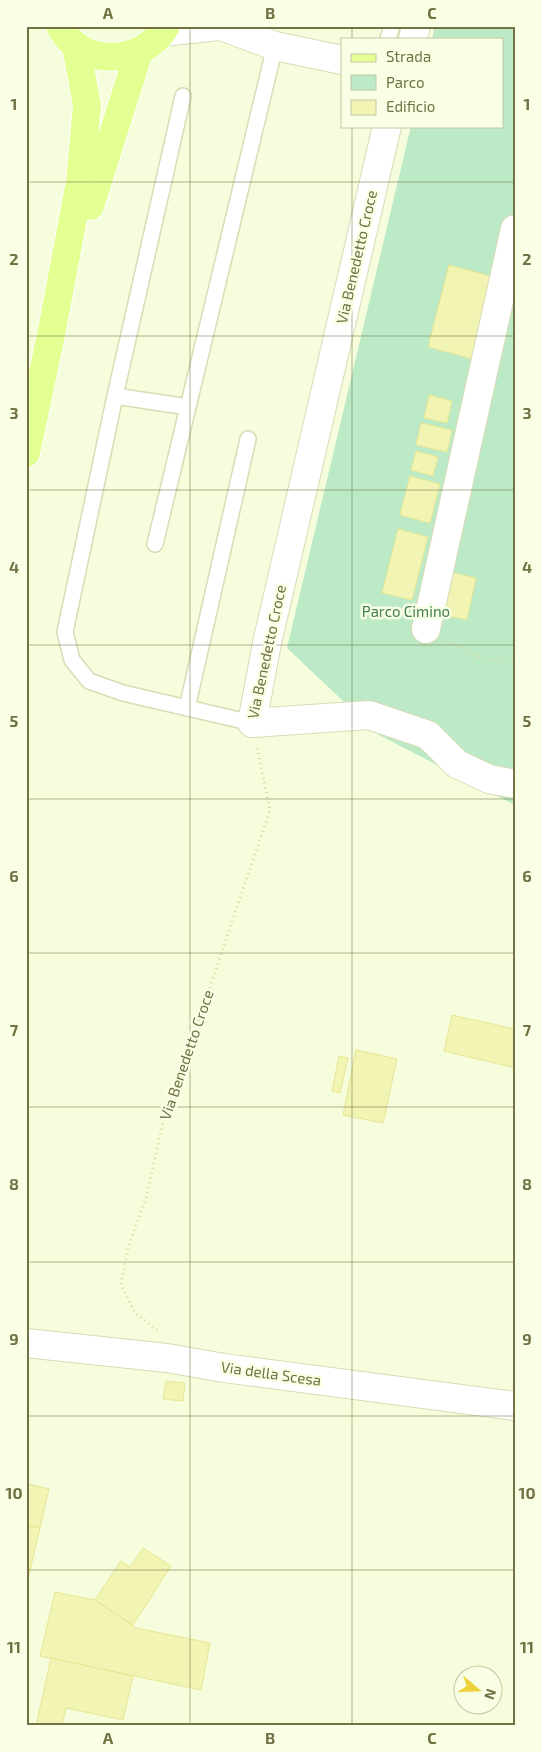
<svg xmlns="http://www.w3.org/2000/svg" width="541" height="1752" font-family="'Exo 2',sans-serif">
  <rect width="100%" height="100%" fill="#f6fddd"/>
  <!-- green -->
  <path fill="#bceac6" d="M435,26H515V805L379,735L287,648L411,126H502V39H432Z"/>
  <!-- building -->
  <g fill="#f2f4b4" stroke="#e7e793">
    <path d="M449,265L494,277L473,359L428,347Z"/>
    <path d="M429,395L452,401L447,423L424,418Z"/>
    <path d="M421,423L452,430L447,452L416,445Z"/>
    <path d="M416,451L438,457L433,476L411,470Z"/>
    <path d="M410,476L440,484L430,523L400,515Z"/>
    <path d="M398,529L428,537L412,600L382,593Z"/>
    <path d="M445,571L476,578L467,620L435,613Z"/>
    <path d="M452,1015L515,1029V1068L444,1051Z"/>
    <path d="M356,1050L397,1059L383,1123L343,1115Z"/>
    <path d="M339,1056L348,1058L340,1093L332,1091Z"/>
    <path d="M166,1381L185,1383L183,1401L163,1399Z"/>
    <path d="M29,1484L49,1489L40,1528L26,1525V1497Z"/>
    <path d="M26,1525L40,1528L26,1587Z"/>
    <path d="M143,1548L171,1566L133,1625L95,1600L121,1561L130,1567Z"/>
    <path d="M55,1592L95,1600L136,1628L210,1643L201,1690L40,1656Z"/>
    <path d="M51,1658L133,1676L123,1720L66,1708L62,1726H36Z"/>
  </g>
  <g fill="none" stroke-linecap="round" stroke-linejoin="round">
    <!-- lane casing -->
    <g stroke="#d8dcb4" stroke-width="18">
      <g id="lane">
        <path d="M388,39L392,26"/>
        <path d="M183,96L115,396L65,632L72,660L89,681L123,693L252,723"/>
        <path d="M115,396L188,407"/>
        <path d="M155,544L275,46"/>
        <path d="M187,708L248,439"/>
      </g>
    </g>
    <!-- street casing -->
    <g stroke="#d8dcb4" stroke-width="30">
      <g id="street">
        <path d="M221,26L275,46L342,60"/>
        <path d="M162,32L219,26"/>
        <path d="M413,39L416,26"/>
        <path d="M387,126L267,643L252,723L369,715L428,735L457,764L489,779L515,784"/>
        <path d="M426,629L515,229"/>
        <path d="M26,1343L167,1358L224,1368L515,1406"/>
      </g>
    </g>
    <!-- primary casing -->
    <g stroke="#fff" stroke-width="30">
      <g id="primary">
        <path d="M60,26C80,69 144,65 166,26"/>
        <path d="M90,206L139,52"/>
        <path d="M26,453L52,330L80,181L87,105L76,46"/>
      </g>
    </g>
    <!-- path -->
    <g stroke="#d7d898" stroke-width="3" stroke-dasharray="1 4" stroke-linecap="butt">
      <path d="M447,641L485,660L515,662"/>
      <path d="M157,1330L135,1313L121,1285L129,1244L146,1198L168,1100L194,1034L270,810L257,747"/>
    </g>
    <!-- lane -->
    <use href="#lane" stroke="#fff" stroke-width="15"/>
    <!-- street -->
    <use href="#street" stroke="#fff" stroke-width="28"/>
    <!-- primary -->
    <use href="#primary" stroke="#e4ff92" stroke-width="28"/>
  </g>
  <!-- grid -->
  <path fill="none" stroke="#737245" stroke-width="1" stroke-opacity="0.55" d="M190,26V1726M352,26V39M352,126V1726M26,182H515M26,336H515M26,490H515M26,645H515M26,799H515M26,953H515M26,1107H515M26,1262H515M26,1416H515M26,1570H515"/>
  <g text-anchor="middle" stroke-width="5" stroke-linejoin="round" paint-order="stroke">
    <!-- street labels -->
    <g font-size="15" fill="#737245" stroke="#f9ffe4">
      <text transform="translate(357 257) rotate(-77)" y="5">Via Benedetto Croce</text>
      <text transform="translate(267 652) rotate(-78)" y="5">Via Benedetto Croce</text>
      <text transform="translate(187 1055) rotate(-71)" y="5">Via Benedetto Croce</text>
      <text transform="translate(271 1374) rotate(8)" y="5">Via della Scesa</text>
    </g>
    <!-- park labels -->
    <g font-size="15" fill="#408054" stroke="#f9ffe4">
      <text x="406" y="617">Parco Cimino</text>
    </g>
  </g>
  <!-- border -->
  <rect width="541" height="1752" fill="none" stroke="#f9ffe4" stroke-width="55"/>
  <!-- legend -->
  <rect x="341" y="38" width="162" height="90" fill="#f9ffe4" stroke="#c3c7a4"/>
  <rect x="351" y="54" width="25" height="8" fill="#e4ff92" stroke="#c3c7a4"/>
  <text x="386" y="62" font-size="15" fill="#737245">Strada</text>
  <rect x="351" y="75" width="25" height="15" fill="#bceac6" stroke="#c3c7a4"/>
  <text x="386" y="88" font-size="15" fill="#737245">Parco</text>
  <rect x="351" y="100" width="25" height="15" fill="#f2f4b4" stroke="#c3c7a4"/>
  <text x="386" y="112" font-size="15" fill="#737245">Edificio</text>
  <!-- north arrow -->
  <g transform="translate(478 1690) rotate(109)"><circle r="24" fill="#f9ffe4" stroke="#c3c7a4"/>
  <path d="M0-4L9 19L0 12L-9 19Z" fill="#eed23c"/>
  <text y="-8" font-size="14" font-weight="bold" text-anchor="middle" fill="#737245">N</text>
  </g>
  <rect x="28" y="28" width="486" height="1696" fill="none" stroke="#737245" stroke-width="2"/>
  <g font-size="16" text-anchor="middle" font-weight="bold" fill="#737245">
    <text x="108" y="19">A</text>
    <text x="270" y="19">B</text>
    <text x="432" y="19">C</text>
    <text x="14" y="110">1</text>
    <text x="527" y="110">1</text>
    <text x="14" y="265">2</text>
    <text x="527" y="265">2</text>
    <text x="14" y="419">3</text>
    <text x="527" y="419">3</text>
    <text x="14" y="573">4</text>
    <text x="527" y="573">4</text>
    <text x="14" y="727">5</text>
    <text x="527" y="727">5</text>
    <text x="14" y="882">6</text>
    <text x="527" y="882">6</text>
    <text x="14" y="1036">7</text>
    <text x="527" y="1036">7</text>
    <text x="14" y="1190">8</text>
    <text x="527" y="1190">8</text>
    <text x="14" y="1345">9</text>
    <text x="527" y="1345">9</text>
    <text x="14" y="1499">10</text>
    <text x="527" y="1499">10</text>
    <text x="14" y="1653">11</text>
    <text x="527" y="1653">11</text>
    <text x="108" y="1744">A</text>
    <text x="270" y="1744">B</text>
    <text x="432" y="1744">C</text>
  </g>
</svg>
